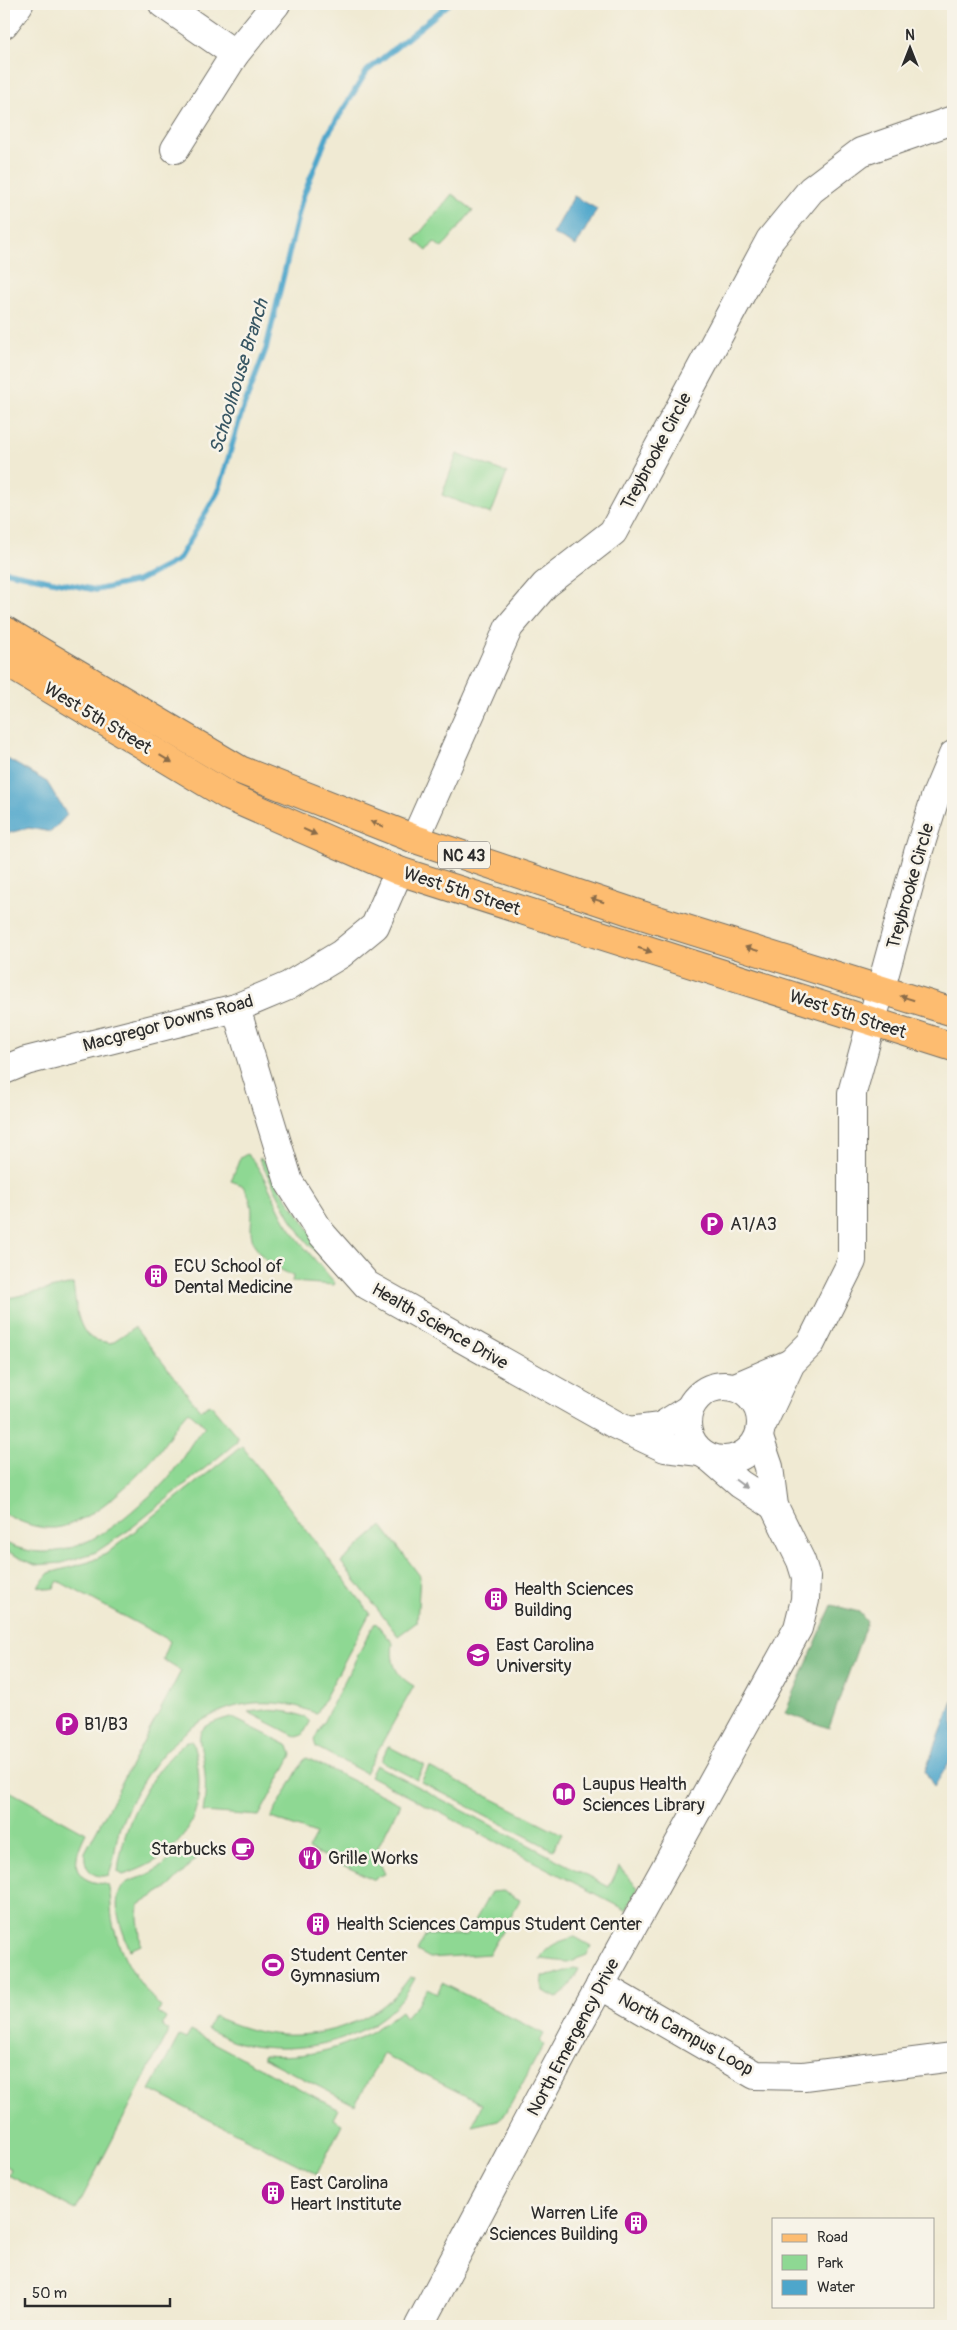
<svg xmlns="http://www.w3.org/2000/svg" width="957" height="2330" font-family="Pangolin,sans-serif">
  <rect width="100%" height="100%" fill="#f7f3e8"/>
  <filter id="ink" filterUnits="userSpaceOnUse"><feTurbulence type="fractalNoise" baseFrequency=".02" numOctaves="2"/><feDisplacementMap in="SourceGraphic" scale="10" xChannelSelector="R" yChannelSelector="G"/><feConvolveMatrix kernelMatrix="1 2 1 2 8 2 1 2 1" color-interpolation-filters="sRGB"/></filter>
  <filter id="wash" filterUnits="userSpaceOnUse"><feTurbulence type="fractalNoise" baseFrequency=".0096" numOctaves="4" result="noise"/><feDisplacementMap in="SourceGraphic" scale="20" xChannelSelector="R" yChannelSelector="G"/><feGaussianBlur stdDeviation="1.12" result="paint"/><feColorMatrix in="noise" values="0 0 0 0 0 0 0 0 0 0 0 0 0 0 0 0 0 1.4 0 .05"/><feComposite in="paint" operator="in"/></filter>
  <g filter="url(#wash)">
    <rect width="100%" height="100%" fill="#f0ead3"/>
    <!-- green -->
    <g fill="#8ed893" stroke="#5c825f">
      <path d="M452,194L473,210L442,248L434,242L427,251L414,240Z"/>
      <path d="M457,454L507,473L491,514L442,495Z"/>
      <path d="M247,1154C264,1170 274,1202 286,1222C300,1244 318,1263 335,1283L334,1285L292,1282L293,1276C279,1269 261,1260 254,1244C245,1224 261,1211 242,1185L231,1181L240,1158Z"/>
      <path d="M260,1158L266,1163L281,1190L342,1276L339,1277L306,1241L290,1217L259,1159Z"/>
      <path d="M73,1284C76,1301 76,1332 95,1340C100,1341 106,1342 111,1343L135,1327L200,1410L210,1404L237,1436V1442L129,1530L96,1552L62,1563L35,1565L4,1550V1542C55,1568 101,1539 139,1505C151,1495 165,1484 174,1470C185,1456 192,1440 205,1426L188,1411C175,1424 168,1440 157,1454C135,1480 90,1524 55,1528C36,1529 20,1522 4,1514V1299Z"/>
      <path d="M242,1446L370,1613L317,1713C310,1712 303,1708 296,1706C282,1703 267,1702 254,1703C188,1710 142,1769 120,1827C115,1842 115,1860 109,1875C92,1880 83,1867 85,1852L181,1671L163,1660L170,1641L58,1581L54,1588L48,1589L38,1586L49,1573L89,1562L106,1554Z"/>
      <path d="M382,1526L420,1576L417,1622L398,1636L341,1562Z"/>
      <path d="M375,1622L393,1643C390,1663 396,1676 414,1686L365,1773L316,1747L314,1740Z"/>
      <path d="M265,1710C278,1711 302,1711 310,1722L303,1735L297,1737L248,1712Z"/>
      <path d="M231,1717L289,1746L292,1755L259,1816L203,1812C207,1790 206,1771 201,1749C200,1743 198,1735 202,1730C208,1723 223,1719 231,1717Z"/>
      <path d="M187,1741H192C212,1806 189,1855 123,1875L118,1872C123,1822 148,1774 187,1741Z"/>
      <path d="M388,1746L424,1765L417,1780L381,1761Z"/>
      <path d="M307,1758L400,1804L375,1853L385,1874L377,1877L375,1880L308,1849L316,1834L271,1818L303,1761Z"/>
      <path d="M376,1765L609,1887L619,1867L638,1888L626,1910L370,1776Z"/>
      <path d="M429,1767L562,1834L553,1850L421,1782Z"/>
      <path d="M4,1788L86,1833C79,1847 68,1871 88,1880C94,1883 101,1883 108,1885C112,1897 110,1911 113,1923C120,1956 138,1984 161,2007L158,2013L166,2018L162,2026L169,2030L76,2210L8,2175L11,2169L4,2165Z"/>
      <path d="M183,1847L197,1858L170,1886L139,1905L138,1918L141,1945L130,1950C123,1933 108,1899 125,1884C131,1879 139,1879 146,1875C161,1868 172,1859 183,1847Z"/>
      <path d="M503,1891L520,1900L489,1954L430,1958L417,1951L426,1935H467L491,1892Z"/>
      <path d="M575,1937L591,1946L587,1955L568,1962L540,1959C547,1945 560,1941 575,1937Z"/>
      <path d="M574,1968L579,1969C573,1981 568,1991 557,1998L543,1991L542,1976L553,1975Z"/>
      <path d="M410,1977L415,1978C388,2034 318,2053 261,2047C242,2046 224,2037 207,2029L213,2016C235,2025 258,2034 283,2035C319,2037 362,2025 390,2000C397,1994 404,1985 410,1977Z"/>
      <path d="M442,1983L544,2034L540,2041L544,2044L506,2113L498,2120L472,2126L482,2104L383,2054L355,2105L263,2058V2055C318,2059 358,2045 401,2011L405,2017L419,2002L427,1989L437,1994Z"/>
      <path d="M191,2031L338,2109L333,2119L342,2124L317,2174L150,2090L179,2036L186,2039Z"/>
    </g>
    <!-- forest -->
    <path fill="#72b87d" stroke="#4e7254" d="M832,1605L859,1612L867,1622L829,1728L785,1713Z"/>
    <!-- water -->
    <g fill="#4ea6cb" stroke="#3c687b">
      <path d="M574,196L597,209L576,246L553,234Z"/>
      <path d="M4,757L47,782L67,815L51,832L29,828L4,834Z"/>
      <path d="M953,1701V1756L934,1787L925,1771Z"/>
    </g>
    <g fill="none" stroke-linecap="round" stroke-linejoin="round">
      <!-- stream -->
      <path stroke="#4ea6cb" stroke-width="5.5" d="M4,571L96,590L138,581L178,560L219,490L242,411L266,349L302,199L328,134L367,71L449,4"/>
    </g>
  </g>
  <g filter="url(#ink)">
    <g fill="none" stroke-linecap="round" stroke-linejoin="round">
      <!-- minor casing -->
      <g stroke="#706e66" stroke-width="30">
        <g id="minor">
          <path d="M163,4L235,54L175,149"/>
          <path d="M4,24L19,4"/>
          <path d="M235,54L276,4"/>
          <path d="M415,839L509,627L545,585L613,532L770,240L811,190L861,152L953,120"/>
          <path d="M236,1008L289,1182L321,1233L367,1285L616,1425L665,1448L700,1452"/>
          <path d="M4,1070L26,1061L236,1008L288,986L341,954L375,926L399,871"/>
          <circle cx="724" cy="1423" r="37"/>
          <path d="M735,1387L791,1363"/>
          <path d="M762,1425L791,1363L811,1343L852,1261V1093L918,853L935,798L953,755"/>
          <path d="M629,1431L660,1427L689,1409"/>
          <path d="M710,1458L740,1484L774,1506"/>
          <path d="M600,1985L755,2075L804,2076L953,2057"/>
          <path d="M419,2326L580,2022L798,1628L805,1600L806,1577L801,1561L774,1506L769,1467L759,1438"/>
        </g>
      </g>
      <!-- major casing -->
      <g stroke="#706e66" stroke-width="30">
        <g id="major">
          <path d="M4,630L240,770L415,839L632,912L953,1012"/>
          <path d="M4,661L230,797L399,871L953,1047"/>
        </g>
      </g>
      <!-- minor -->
      <use href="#minor" stroke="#fff" stroke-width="28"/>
      <!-- major -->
      <use href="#major" stroke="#fdbc70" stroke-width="28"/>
    </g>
    <!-- one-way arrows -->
    <defs><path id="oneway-solid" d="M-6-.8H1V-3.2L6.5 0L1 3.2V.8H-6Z" transform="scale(1.25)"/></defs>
    <g fill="#8a6c4a">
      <use href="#oneway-solid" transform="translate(166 759) rotate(31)"/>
      <use href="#oneway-solid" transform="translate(377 824) rotate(-158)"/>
      <use href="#oneway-solid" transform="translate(310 832) rotate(24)"/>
      <use href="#oneway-solid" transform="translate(597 900) rotate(-162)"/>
      <use href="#oneway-solid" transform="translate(752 949) rotate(-162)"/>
      <use href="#oneway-solid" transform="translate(645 950) rotate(18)"/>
      <use href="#oneway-solid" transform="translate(907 998) rotate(-163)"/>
    </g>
    <use fill="#a0a0a0" href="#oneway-solid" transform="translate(741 1484) rotate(37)"/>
  </g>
  <!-- icons -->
  <defs>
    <g id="parking-disc" transform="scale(1.25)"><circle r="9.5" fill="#b5179e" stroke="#f7f3e8"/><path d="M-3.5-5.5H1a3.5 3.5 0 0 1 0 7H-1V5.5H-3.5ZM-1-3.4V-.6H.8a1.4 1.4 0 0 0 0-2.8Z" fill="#fff"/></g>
    <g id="building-disc" transform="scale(1.25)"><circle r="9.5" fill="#b5179e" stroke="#f7f3e8"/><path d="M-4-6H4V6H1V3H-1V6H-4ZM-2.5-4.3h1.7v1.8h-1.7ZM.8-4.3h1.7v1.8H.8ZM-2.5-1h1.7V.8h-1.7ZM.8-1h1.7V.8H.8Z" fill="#fff"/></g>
    <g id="university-disc" transform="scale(1.25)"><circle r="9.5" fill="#b5179e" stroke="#f7f3e8"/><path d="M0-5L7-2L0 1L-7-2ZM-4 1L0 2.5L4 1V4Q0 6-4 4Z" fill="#fff"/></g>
    <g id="library-disc" transform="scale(1.25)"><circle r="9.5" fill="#b5179e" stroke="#f7f3e8"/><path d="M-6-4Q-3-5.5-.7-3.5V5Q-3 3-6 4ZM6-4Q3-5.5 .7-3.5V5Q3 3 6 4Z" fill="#fff"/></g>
    <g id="cafe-disc" transform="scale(1.25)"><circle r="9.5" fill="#b5179e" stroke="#f7f3e8"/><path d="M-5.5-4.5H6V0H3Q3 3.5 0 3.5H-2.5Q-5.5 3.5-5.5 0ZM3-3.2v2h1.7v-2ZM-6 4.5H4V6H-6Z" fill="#fff"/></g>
    <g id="restaurant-disc" transform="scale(1.25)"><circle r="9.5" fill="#b5179e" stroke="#f7f3e8"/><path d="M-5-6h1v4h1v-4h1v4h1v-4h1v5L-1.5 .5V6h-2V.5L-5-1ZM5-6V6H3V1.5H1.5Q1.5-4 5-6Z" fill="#fff"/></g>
    <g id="stadium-disc" transform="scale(1.25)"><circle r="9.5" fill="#b5179e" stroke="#f7f3e8"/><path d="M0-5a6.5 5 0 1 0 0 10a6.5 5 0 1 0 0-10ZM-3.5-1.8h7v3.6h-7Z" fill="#fff"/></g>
  </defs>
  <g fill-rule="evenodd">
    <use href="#parking-disc" x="712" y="1224"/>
    <use href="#building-disc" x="156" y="1276"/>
    <use href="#building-disc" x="496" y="1599"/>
    <use href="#university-disc" x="478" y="1655"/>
    <use href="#parking-disc" x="67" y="1724"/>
    <use href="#library-disc" x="564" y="1794"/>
    <use href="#cafe-disc" x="243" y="1849"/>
    <use href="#restaurant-disc" x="310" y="1858"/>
    <use href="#building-disc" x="318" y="1924"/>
    <use href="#stadium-disc" x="273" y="1965"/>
    <use href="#building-disc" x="273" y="2193"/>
    <use href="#building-disc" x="636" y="2223"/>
  </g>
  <g text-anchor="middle" stroke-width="5" stroke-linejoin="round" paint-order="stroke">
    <!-- shield labels -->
    <rect fill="#f7f3e8" stroke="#686764" stroke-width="1" x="438" y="841.5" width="52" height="27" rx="4"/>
    <g font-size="16" font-weight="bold" fill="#2b2b2b">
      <text x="464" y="861">NC 43</text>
    </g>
    <!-- street labels -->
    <g font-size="18" fill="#2b2b2b" stroke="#f7f3e8">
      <text transform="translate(656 451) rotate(-62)" y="6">Treybrooke Circle</text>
      <text transform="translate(98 718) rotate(31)" y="6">West 5th Street</text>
      <text transform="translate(910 886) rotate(-74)" y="6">Treybrooke Circle</text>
      <text transform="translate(462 891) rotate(18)" y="6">West 5th Street</text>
      <text transform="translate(848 1014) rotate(18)" y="6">West 5th Street</text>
      <text transform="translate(168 1023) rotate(-15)" y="6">Macgregor Downs Road</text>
      <text transform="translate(440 1326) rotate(30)" y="6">Health Science Drive</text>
      <text transform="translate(686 2034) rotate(29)" y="6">North Campus Loop</text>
      <text transform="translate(573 2037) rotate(-62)" y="6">North Emergency Drive</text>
    </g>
    <!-- poi labels -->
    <g font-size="18" fill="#2b2b2b" stroke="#f7f3e8" text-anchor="start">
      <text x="730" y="1230">A1/A3</text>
      <text x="174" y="1272">ECU School of<tspan x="174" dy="21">Dental Medicine</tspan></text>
      <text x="514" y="1595">Health Sciences<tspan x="514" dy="21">Building</tspan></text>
      <text x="496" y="1651">East Carolina<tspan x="496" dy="21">University</tspan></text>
      <text x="84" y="1730">B1/B3</text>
      <text x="582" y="1790">Laupus Health<tspan x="582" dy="21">Sciences Library</tspan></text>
      <text x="226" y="1855" text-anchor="end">Starbucks</text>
      <text x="328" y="1864">Grille Works</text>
      <text x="336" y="1930">Health Sciences Campus Student Center</text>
      <text x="290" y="1961">Student Center<tspan x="290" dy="21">Gymnasium</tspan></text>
      <text x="290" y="2189">East Carolina<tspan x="290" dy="21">Heart Institute</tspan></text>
      <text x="618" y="2219" text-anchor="end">Warren Life<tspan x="618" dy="21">Sciences Building</tspan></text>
    </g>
    <!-- water labels -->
    <g font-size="19" font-style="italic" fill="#375663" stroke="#f7f3e8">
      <text transform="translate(238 376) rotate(-73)" y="7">Schoolhouse Branch</text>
    </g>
  </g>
  <!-- margin -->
  <rect width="957" height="2330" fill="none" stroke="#f7f3e8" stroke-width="20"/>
  <!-- legend -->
  <rect x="772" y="2218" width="162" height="90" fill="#f7f3e8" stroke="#a5a39c"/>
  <rect x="782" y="2234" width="25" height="8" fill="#fdbc70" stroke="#a5a39c"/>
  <text x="817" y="2242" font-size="15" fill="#2b2b2b">Road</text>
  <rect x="782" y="2255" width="25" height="15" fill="#8ed893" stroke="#a5a39c"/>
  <text x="817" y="2268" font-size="15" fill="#2b2b2b">Park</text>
  <rect x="782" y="2280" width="25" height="15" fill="#4ea6cb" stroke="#a5a39c"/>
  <text x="817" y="2292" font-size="15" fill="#2b2b2b">Water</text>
  <!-- north arrow -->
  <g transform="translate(910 48)" stroke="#f7f3e8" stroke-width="4" paint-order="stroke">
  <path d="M0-4L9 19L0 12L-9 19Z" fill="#2b2b2b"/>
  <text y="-8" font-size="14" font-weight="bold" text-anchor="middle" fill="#2b2b2b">N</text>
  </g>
  <!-- scale -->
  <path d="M25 2298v8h145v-8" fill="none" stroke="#2b2b2b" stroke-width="2.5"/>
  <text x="32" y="2298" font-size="15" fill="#2b2b2b" stroke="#f7f3e8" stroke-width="4" paint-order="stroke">50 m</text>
</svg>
